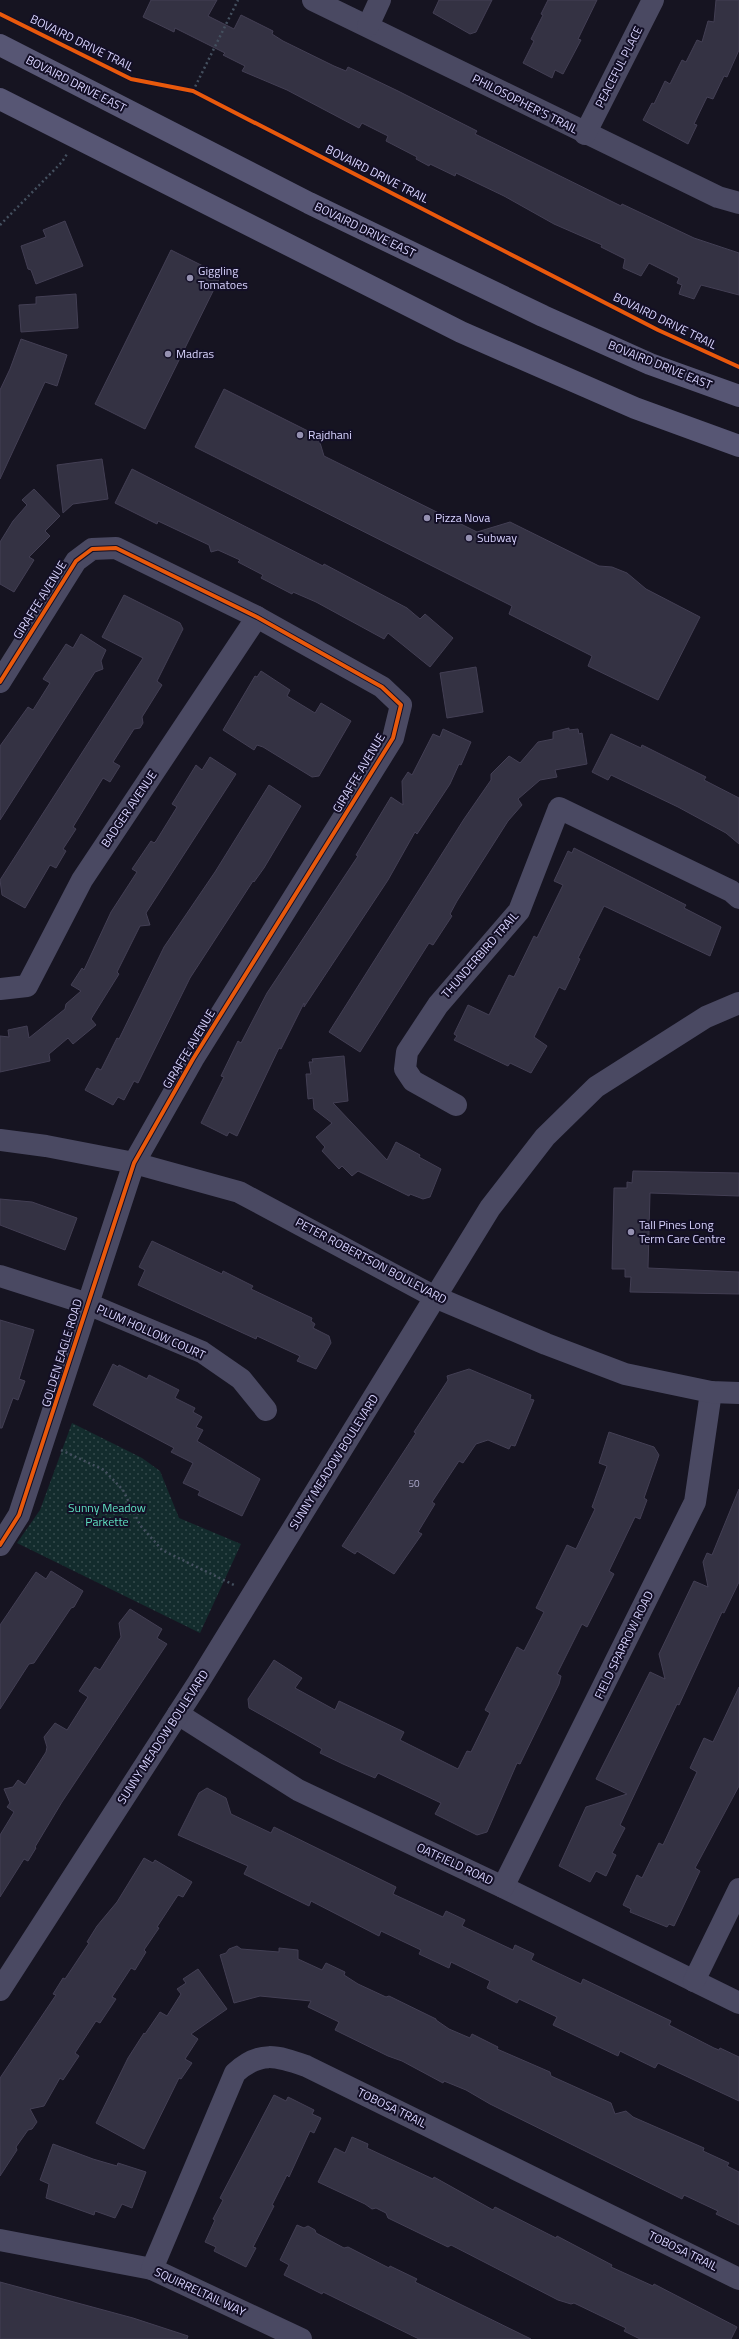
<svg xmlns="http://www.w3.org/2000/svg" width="739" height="2339" font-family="'Titillium Web',sans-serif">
  <defs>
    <pattern id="park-dots" width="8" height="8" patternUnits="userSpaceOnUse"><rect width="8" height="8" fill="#132c2d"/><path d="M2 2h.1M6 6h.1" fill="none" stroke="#354a4c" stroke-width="1.8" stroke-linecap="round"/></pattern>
  </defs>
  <rect width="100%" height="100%" fill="#161421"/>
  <!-- park -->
  <path fill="url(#park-dots)" d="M72,1423L142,1458L160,1471L179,1518L241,1544L200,1633L17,1543L40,1510Z"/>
  <!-- building -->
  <g fill="#343243" stroke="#433f54">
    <path d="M151,0H217L208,16L234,29L241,15L273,31L272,34L283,41L334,66L346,71L348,67L398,91L477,131L475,134L621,206L622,204L694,238L739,253V295L701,285L694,299L679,294L682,285L677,283L679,278L649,263L641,276L623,268L625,259L601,247L602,245L554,224L504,196L456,173L455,176L430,164L429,166L416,159L417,157L386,141L388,136L362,123L359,128L287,90L242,71L245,66L223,55L225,53L175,28L174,32L143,17Z"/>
    <path d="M439,0H492L476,32L470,34L433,13Z"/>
    <path d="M548,0H597L578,39L581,40L563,74L555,70L552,78L523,63L534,41L531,39L543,15L541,14Z"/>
    <path d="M716,0H739V50L727,77L724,76L713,99L707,97L694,124L697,125L688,144L643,120L652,103L654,104L665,81L670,84L682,60L686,62L697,40L702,42L708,21L714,22Z"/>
    <path d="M65,221L83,266L36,284L31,270L28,269L21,246L46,237L43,230Z"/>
    <path d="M171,250L221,275L145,429L95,404Z"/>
    <path d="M76,294L78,328L21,332L19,305L36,304V297Z"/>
    <path d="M21,339L67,355L57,386L45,382L0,479V390L10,369Z"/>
    <path d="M224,389L318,436L324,456L477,532L510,522L599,566L612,567L627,573L646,589L700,617L658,700L588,666L592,656L509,614L512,606L195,447Z"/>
    <path d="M102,459L108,499L73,504L63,513L57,465Z"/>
    <path d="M132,469L323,566L324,564L356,581L407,608L420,619L425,614L453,638L430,667L388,633L384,639L316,602L293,592L292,594L261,578L263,575L238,562L240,560L218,550L211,552L209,545L158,521L157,524L115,503Z"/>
    <path d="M34,489L60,516L45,531L50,536L29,557L34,560L14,592L0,584V542L13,521L27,505L22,500Z"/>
    <path d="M124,595L180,623L183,629L157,681L162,685L142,717L143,723L140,728L134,729L113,762L120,766L110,782L103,778L73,827L76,829L63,849L66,851L56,868L50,865L25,908L2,895L0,880L143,658L102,637Z"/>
    <path d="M81,634L106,650L101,661L103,669L95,672L0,820V746L28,707L33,710L50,683L43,679L66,644L73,648Z"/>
    <path d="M476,667L483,712L447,718L440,673Z"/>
    <path d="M261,671L290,690L287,696L315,713L321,703L351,721L319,776L312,777L263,747L257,745L254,750L223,730L255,676L257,677Z"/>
    <path d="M569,728V730L578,729L579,734L582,733L587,764L555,770L557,777L540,780L518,799L522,805L508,821L457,901L450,914L452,916L433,945L429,943L360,1052L329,1032L464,819L491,780V774L509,756L520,763L538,742L553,739V732Z"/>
    <path d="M443,729L471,742L461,765L459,764L450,784L417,834L415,832L388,880L304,1007V1003L281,1049L279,1048L237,1136L229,1132L227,1136L201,1123L224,1077L221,1076L238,1041L241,1043L267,993L358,856L356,855L391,797L403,805L402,781L408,772L412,775L433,734L440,737Z"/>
    <path d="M611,734L641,748L642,745L706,777L704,780L739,798V844L726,833L678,807L611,775L608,780L592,772Z"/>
    <path d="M210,757L236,774L146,913L150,925L140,926L117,972L119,974L91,1019L96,1025L73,1044L68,1038L49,1054L50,1061L0,1072V1036L9,1037L8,1030L27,1026L29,1038L65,1009L66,1004L81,991L71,985L82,968L84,970L111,912L137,872L132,869L151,841L154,843L156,841L177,807L172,804L196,765L202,770Z"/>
    <path d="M269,785L301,806L264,868L254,882L253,881L190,978L138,1083L134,1081L124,1100L118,1097L113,1105L85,1090L97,1068L101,1070L117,1038L119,1039L164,947L215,872Z"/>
    <path d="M574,848L686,905L684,908L721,927L710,956L604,906L578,958L580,959L565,990L559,987L534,1037L547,1046L531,1073L510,1063L508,1066L454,1040L457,1036L454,1034L468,1005L489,1015L509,975L514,977L534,936L537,938L563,885L554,881L568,851L572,853Z"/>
    <path d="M344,1056L348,1101L333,1103L387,1160L396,1142L420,1155L419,1157L441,1169L430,1197L423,1199L410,1194L409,1196L358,1171L352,1176L342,1166L339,1169L322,1151L325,1147L316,1137L332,1123L314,1109L313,1098L308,1099L306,1074H311L309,1062H313L312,1059Z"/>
    <path d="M633,1171L739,1173V1196L650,1193L648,1268L739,1272V1294L630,1292L631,1277H625V1269H612L614,1188H627V1182L632,1183Z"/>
    <path d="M0,1199L32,1202L77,1218L65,1250L0,1225Z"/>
    <path d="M152,1241L222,1274L223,1271L253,1286L251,1289L312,1318L311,1321L315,1324L313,1328L329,1336L331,1343L316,1369L297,1361L300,1356L257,1336L256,1339L138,1285L145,1270L139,1267Z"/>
    <path d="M0,1320L34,1330L19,1379L25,1381L18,1400L13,1398L2,1428H0Z"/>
    <path d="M113,1364L118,1367L119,1365L147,1379L149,1375L179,1390L175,1398L195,1408L193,1412L202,1417L196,1427L203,1430L197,1441L260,1479L242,1516L198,1495L200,1491L183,1483L193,1463L171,1452L174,1448L93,1405Z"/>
    <path d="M469,1369L531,1395L530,1399L534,1400L515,1446L511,1445L509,1449L488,1440L476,1444L463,1463L459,1461L432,1502L435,1504L418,1532L422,1534L394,1574L357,1551L355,1554L342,1546L416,1433L414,1432L448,1380L447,1376Z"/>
    <path d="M609,1432L654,1447L659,1455L644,1498L647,1500L640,1519L635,1517L609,1571L614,1574L587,1627L582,1624L557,1674L561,1676L559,1684L520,1764L517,1763L487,1832L477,1835L435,1814L441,1803L378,1773L375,1778L343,1764L320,1753L322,1749L249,1708L248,1699L274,1660L302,1678L295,1688L335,1710L339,1701L404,1732L400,1740L458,1769L467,1751L471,1752L490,1713L485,1710L517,1647L524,1651L544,1612L536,1608L567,1545L576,1549L595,1509L592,1507L607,1466L599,1463Z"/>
    <path d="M739,1489V1582L724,1613L722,1612L679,1705L677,1704L620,1825L625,1828L612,1853L616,1855L606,1876L596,1871L590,1882L559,1866L586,1807L627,1794L596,1779L650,1672L665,1679L659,1654L694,1581L708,1587L703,1562L707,1553L712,1555Z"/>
    <path d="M51,1571L83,1591L74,1607L71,1608L34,1663L29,1664L0,1709V1625L36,1572L46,1579Z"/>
    <path d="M130,1609L162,1629L157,1638L167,1644L62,1802L35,1847L36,1848L28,1861L24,1859L0,1897V1835L14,1812L7,1807L10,1803L4,1789L13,1787L18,1780L25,1785L46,1752L47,1747L44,1737L55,1723L67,1730L88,1697L79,1691L95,1667L100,1670L121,1637L119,1623Z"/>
    <path d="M739,1687V1786L695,1868L700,1871L674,1926L669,1924L667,1927L630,1912L631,1909L623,1905L637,1875L642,1878L659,1843L663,1845L697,1772L690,1768L704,1738L713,1742Z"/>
    <path d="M207,1788L226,1798L231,1814L271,1833L274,1827L396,1887L393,1894L443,1917L446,1911L465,1920L462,1926L513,1950L515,1945L534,1954L531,1960L581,1984L583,1979L671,2021L669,2025L714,2048L719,2050L720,2048L739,2057V2101L658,2063L655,2068L620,2051L618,2056L553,2025L557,2017L519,1999L517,2003L487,1988L490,1981L451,1962L449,1968L419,1954L421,1950L381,1931L379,1936L311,1901L309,1906L244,1874L248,1866L178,1835L199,1793Z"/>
    <path d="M144,1858L153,1863L155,1860L192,1882L183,1897L178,1895L157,1927L159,1928L144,1950L146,1952L135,1970L131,1968L112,1997L116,1999L100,2023L96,2021L75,2053L79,2056L63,2080L60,2078L44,2106L30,2109L37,2122L32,2129L28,2130L16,2147L17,2150L0,2176V2078L56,1995L53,1994L63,1978L65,1979L89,1943L87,1942L97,1926L117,1902Z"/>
    <path d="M237,1946L241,1949L279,1952V1948L298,1950V1959L322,1970L326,1963L345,1972L344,1975L358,1984L386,1997L389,1996L436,2019V2020L449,2029L470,2038L472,2034L498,2047L497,2049L550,2072L551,2076L611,2103L615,2114L626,2111L633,2117L704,2148L703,2151L729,2163L727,2166L739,2172V2225L716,2214L718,2211L684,2195L682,2199L490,2104L466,2090L444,2081L443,2083L402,2061L388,2056L335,2030L339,2022L308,2007L311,2001L260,1996L234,2003L220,1955L226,1953L229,1949Z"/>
    <path d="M198,1969L227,2009L191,2034L198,2039L185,2059L192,2063L181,2079L179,2078L144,2149L96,2123L128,2058L144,2033L145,2034L160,2012L167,2016L181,1994L177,1989L186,1983L183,1979Z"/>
    <path d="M274,2095L286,2101L288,2097L314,2110L312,2114L321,2118L314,2133L310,2131L289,2177L287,2175L272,2205L274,2206L253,2247L256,2248L246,2267L214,2251L216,2247L205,2242L215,2220L213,2219L223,2200L220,2198Z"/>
    <path d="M352,2137L368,2144L367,2148L433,2179L434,2177L493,2210L495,2207L556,2238L557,2236L612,2265L611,2267L653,2286L654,2284L737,2327L731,2339H640L624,2331L626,2328L574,2303L571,2304L558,2300L451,2245L448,2247L388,2218L386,2213L376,2208L372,2209L365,2204L318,2182L335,2148L345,2153Z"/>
    <path d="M53,2144L93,2159L117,2166L118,2163L146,2172L132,2208L122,2204L115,2218L95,2211L94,2215L46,2198L49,2184L40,2180Z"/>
    <path d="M297,2225L304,2228L308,2226L315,2230L316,2233L344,2248L348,2247L389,2268L390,2266L417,2279L415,2282L531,2339H419L323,2292L322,2294L284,2275L289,2265L280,2260Z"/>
    <path d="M0,2282L133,2318L188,2336L187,2339H0Z"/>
  </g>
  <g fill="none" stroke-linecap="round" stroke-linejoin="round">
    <!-- path -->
    <g stroke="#44505f" stroke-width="2.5" stroke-dasharray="2 3" stroke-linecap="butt">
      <path d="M193,91L238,0"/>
      <path d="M0,225L62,162L67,154"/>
      <path d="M61,1450L104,1470L123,1490L140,1525L162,1550L234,1585"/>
    </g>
    <!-- minor -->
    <g stroke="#4a4962" stroke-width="22">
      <path d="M313,0L718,197L739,203"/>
      <path d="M368,26L380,0"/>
      <path d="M585,134L653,0"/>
      <path d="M0,682L76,561L92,549L116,548L257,617L382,687L401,705L393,738L193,1059L134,1163L19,1515L0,1545"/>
      <path d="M0,989L27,986L82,880L257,617"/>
      <path d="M456,1105L413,1081L405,1069L407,1052L438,1005L519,911L559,808L731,891L739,898"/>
      <path d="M0,1276L88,1304L202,1352L241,1379L266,1410"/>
      <path d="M178,1714L298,1790L503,1887L739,2003"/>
      <path d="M503,1887L695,1502L711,1392"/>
      <path d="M694,1981L739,1889"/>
      <path d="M0,2240L152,2269L301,2339"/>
      <path d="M152,2269L235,2073C260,2050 277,2056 306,2066L739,2279"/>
    </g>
    <!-- tertiary -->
    <g stroke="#4a4962" stroke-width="22">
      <path d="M0,1140L46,1146L134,1163L239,1192L435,1297L546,1344L625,1374L711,1392L739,1393"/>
      <path d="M0,1990L198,1683L490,1208L545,1137L596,1087L706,1017L739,1003"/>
    </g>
    <!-- secondary -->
    <g stroke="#575674" stroke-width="22">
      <path d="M0,45L309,203L543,316L650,364L739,396"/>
      <path d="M0,99L461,332L635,408L739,446"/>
    </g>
    <!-- cycleway casing -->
    <g stroke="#130f26" stroke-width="6">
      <g id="cycleway">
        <path d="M0,14L131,79L193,91L658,330L739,367"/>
        <path d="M0,682L76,561L92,549L116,548L257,617L382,687L401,705L393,738L193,1059L134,1163L19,1515L0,1545"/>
      </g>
    </g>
    <!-- cycleway -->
    <use href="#cycleway" stroke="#e8590c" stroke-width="4"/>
  </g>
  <!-- markers -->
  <g fill="#9591b1" stroke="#130f26" stroke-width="1.5">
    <circle cx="190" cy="278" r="4"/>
    <circle cx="168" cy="354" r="4"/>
    <circle cx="300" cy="435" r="4"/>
    <circle cx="427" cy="518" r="4"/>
    <circle cx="469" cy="538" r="4"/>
    <circle cx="631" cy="1232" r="4"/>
  </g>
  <g text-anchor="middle" stroke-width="4" stroke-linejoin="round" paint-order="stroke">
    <!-- number labels -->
    <g font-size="10" fill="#b0acd0">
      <text x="414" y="1487">50</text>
    </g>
    <!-- street labels -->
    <g font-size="12" fill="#d9d4ff" stroke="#130f26">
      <text transform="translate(82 43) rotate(26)" y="4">BOVAIRD DRIVE TRAIL</text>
      <text transform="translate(619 67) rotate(-63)" y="4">PEACEFUL PLACE</text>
      <text transform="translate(76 84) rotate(27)" y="4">BOVAIRD DRIVE EAST</text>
      <text transform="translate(525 104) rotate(27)" y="4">PHILOSOPHER'S TRAIL</text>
      <text transform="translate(377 174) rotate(27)" y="4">BOVAIRD DRIVE TRAIL</text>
      <text transform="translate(365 230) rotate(26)" y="4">BOVAIRD DRIVE EAST</text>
      <text transform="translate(665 321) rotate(26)" y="4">BOVAIRD DRIVE TRAIL</text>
      <text transform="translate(660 365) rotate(22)" y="4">BOVAIRD DRIVE EAST</text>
      <text transform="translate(40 600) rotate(-58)" y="4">GIRAFFE AVENUE</text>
      <text transform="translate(359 773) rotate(-59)" y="4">GIRAFFE AVENUE</text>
      <text transform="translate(129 809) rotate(-56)" y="4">BADGER AVENUE</text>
      <text transform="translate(480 955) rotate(-49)" y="4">THUNDERBIRD TRAIL</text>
      <text transform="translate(189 1049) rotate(-59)" y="4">GIRAFFE AVENUE</text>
      <text transform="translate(371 1261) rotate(28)" y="4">PETER ROBERTSON BOULEVARD</text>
      <text transform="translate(151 1332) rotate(24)" y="4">PLUM HOLLOW COURT</text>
      <text transform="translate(62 1353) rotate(-73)" y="4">GOLDEN EAGLE ROAD</text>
      <text transform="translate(334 1462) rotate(-58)" y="4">SUNNY MEADOW BOULEVARD</text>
      <text transform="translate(624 1645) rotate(-64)" y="4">FIELD SPARROW ROAD</text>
      <text transform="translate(163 1737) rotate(-57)" y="4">SUNNY MEADOW BOULEVARD</text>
      <text transform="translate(455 1864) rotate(25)" y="4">OATFIELD ROAD</text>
      <text transform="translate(392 2108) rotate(26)" y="4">TOBOSA TRAIL</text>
      <text transform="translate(683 2251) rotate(26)" y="4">TOBOSA TRAIL</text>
      <text transform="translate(200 2292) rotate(25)" y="4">SQUIRRELTAIL WAY</text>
    </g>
    <!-- poi labels -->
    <g font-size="12" fill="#d9d4ff" stroke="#130f26" text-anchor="start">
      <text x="198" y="275">Giggling<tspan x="198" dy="14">Tomatoes</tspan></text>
      <text x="176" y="358">Madras</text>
      <text x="308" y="439">Rajdhani</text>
      <text x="435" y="522">Pizza Nova</text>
      <text x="477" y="542">Subway</text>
      <text x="639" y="1229">Tall Pines Long<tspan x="639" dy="14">Term Care Centre</tspan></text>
    </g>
    <!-- park labels -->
    <g font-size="12" fill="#5fe0c0" stroke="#130f26">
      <text x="107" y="1512">Sunny Meadow<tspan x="107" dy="14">Parkette</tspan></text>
    </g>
  </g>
</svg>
